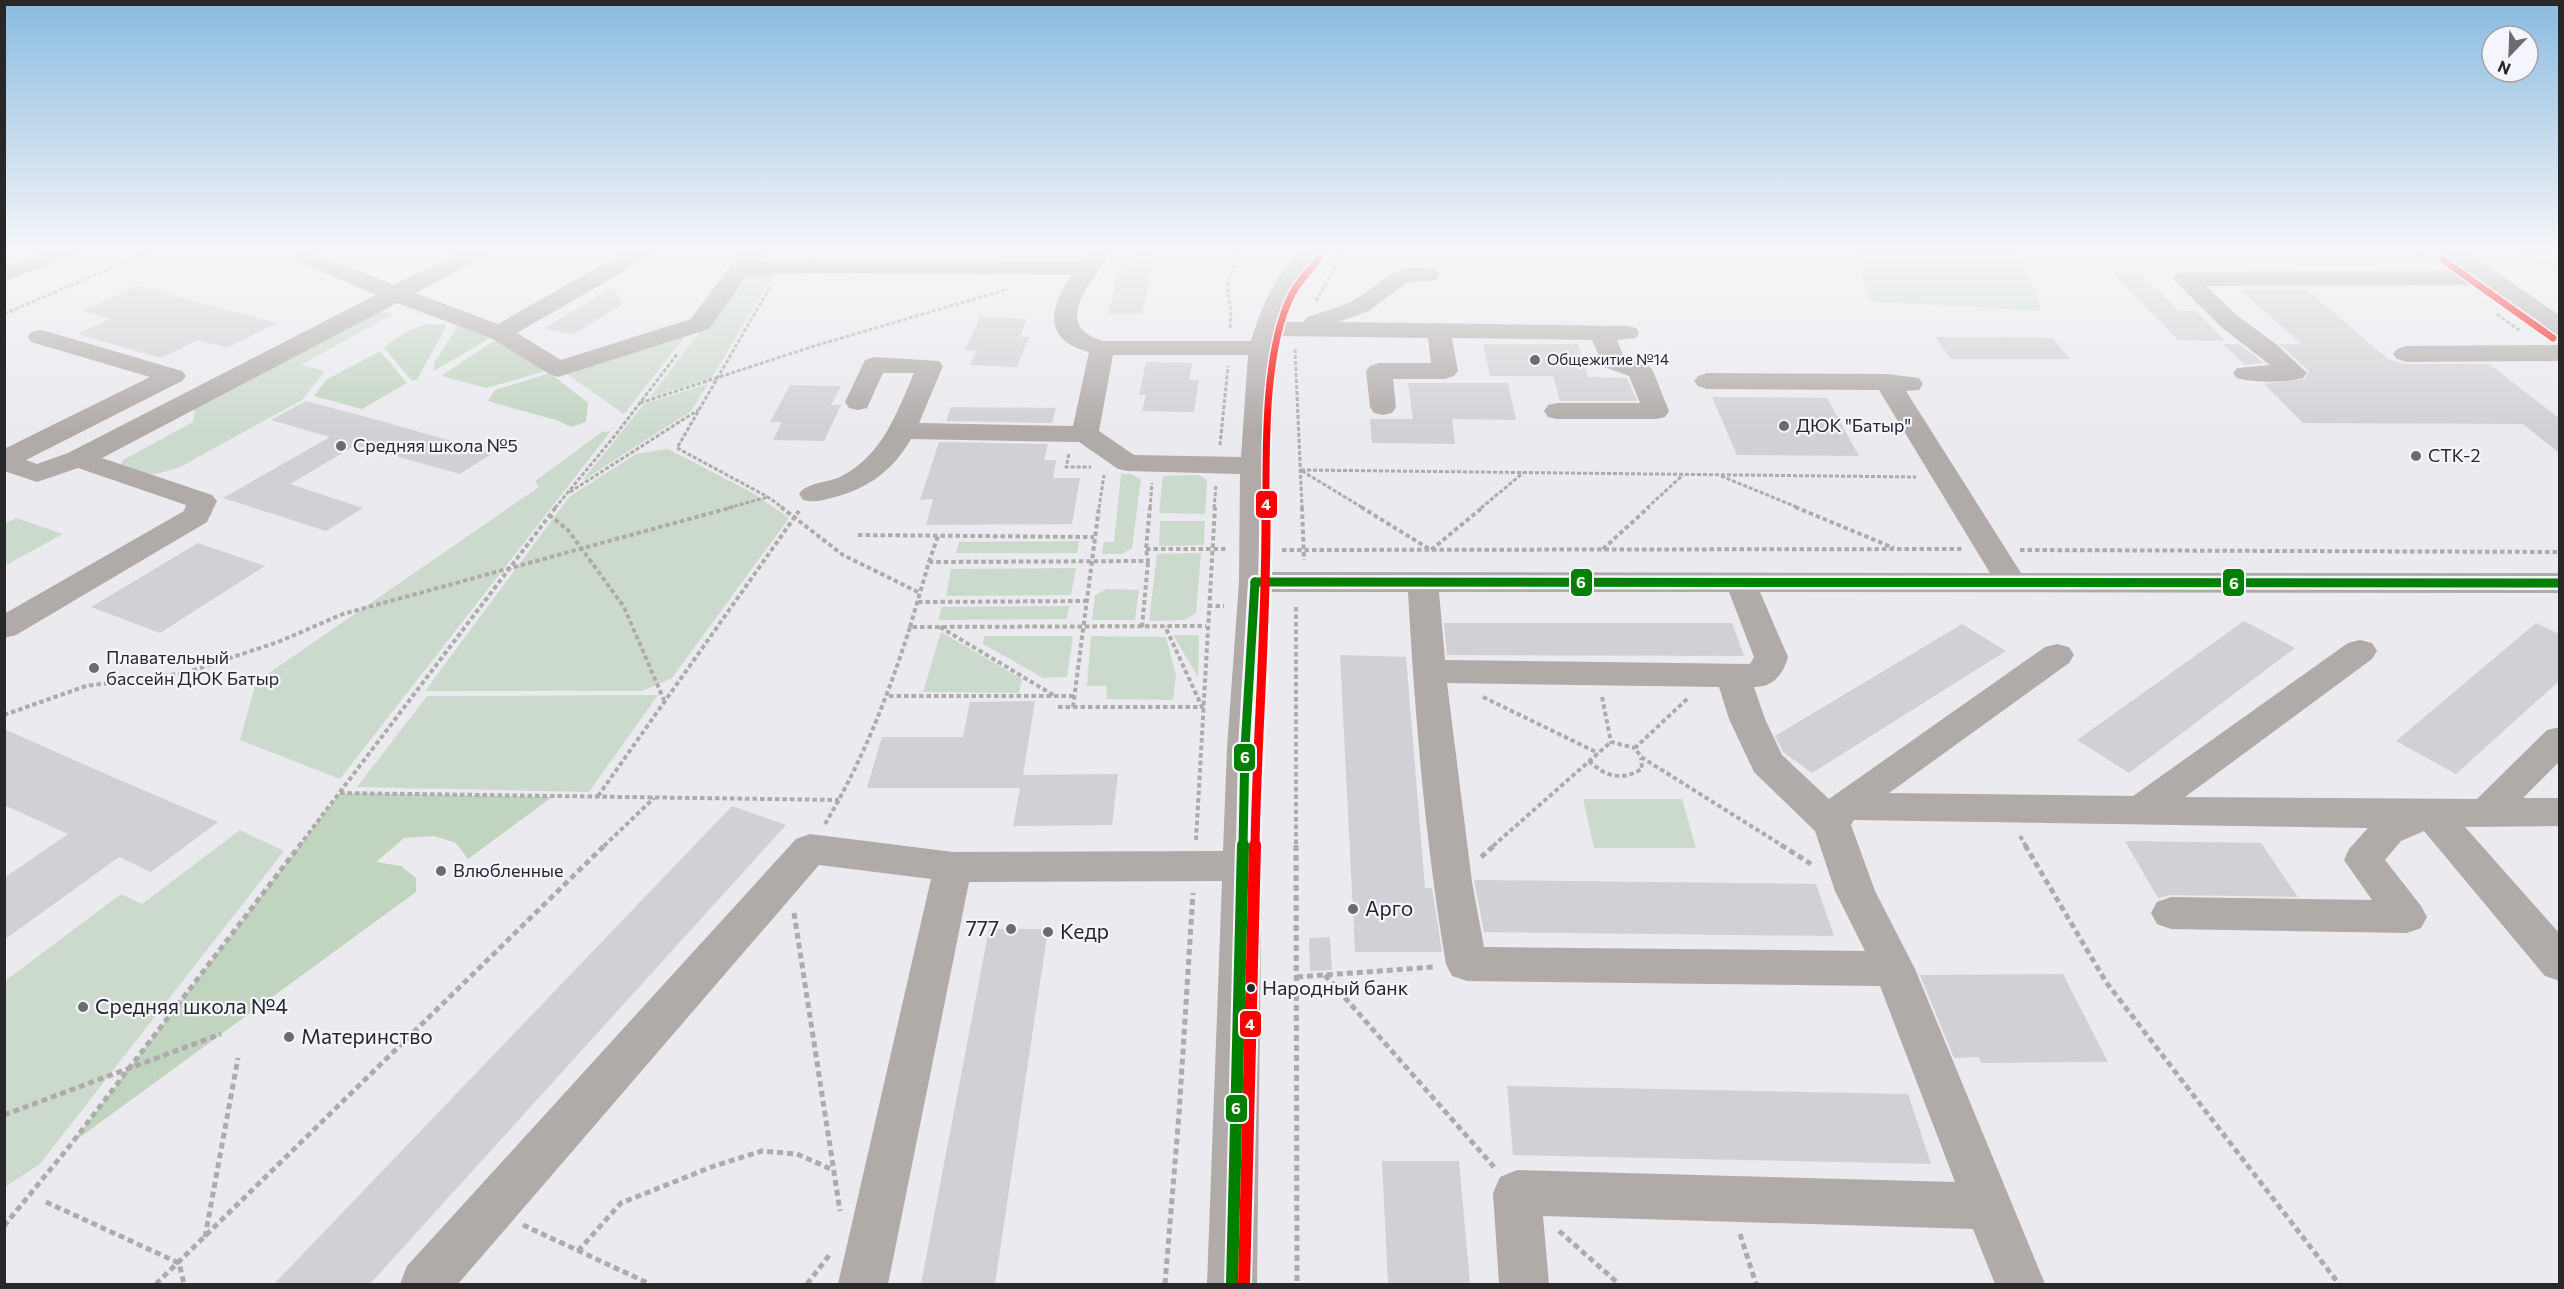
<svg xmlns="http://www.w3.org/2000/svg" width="2564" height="1289" font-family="Commissioner,sans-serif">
  <rect width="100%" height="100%" fill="#eaeaef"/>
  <!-- green -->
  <g fill="#ccdacd">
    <path d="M1854,250H2013L2031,278L2042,311L1870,301Z"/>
    <path d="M2516,250H2559V277Z"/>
    <path d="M775,271L712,378L650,397L742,276Z"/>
    <path d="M381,311L393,314L301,365L325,371L302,400L180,467C154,476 145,476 119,468L123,460L193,422L195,407L368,316Z"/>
    <path d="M690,330L624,414L561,370Z"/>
    <path d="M708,384L691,411L582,481L644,404Z"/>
    <path d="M611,431L340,779L240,740L256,682L539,487L535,481L602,432Z"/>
    <path d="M668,449L753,493L789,518L672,678L642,691H425L569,497L636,454Z"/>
    <path d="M1121,474H1131L1141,479L1132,548L1122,554H1102L1104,542H1114Z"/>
    <path d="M1199,475L1207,480L1205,514L1159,513L1163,476Z"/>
    <path d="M16,518L63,534L8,564L5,563V524Z"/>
    <path d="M1160,521H1205L1204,545L1159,546Z"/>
    <path d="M1079,541L1077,553H956L959,542Z"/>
    <path d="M1201,553L1196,613L1184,620L1149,621L1157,554Z"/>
    <path d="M1076,568L1071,595L946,596L951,569Z"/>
    <path d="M1107,589L1139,590L1135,620H1092L1095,595Z"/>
    <path d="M1069,606L1067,619L938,620L942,607Z"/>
    <path d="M941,632L1022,679L1019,693L923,692Z"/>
    <path d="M1173,635H1199L1198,677Z"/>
    <path d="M984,636H1073L1067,677L1043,678L983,644Z"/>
    <path d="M1091,636L1166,637L1176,676L1173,700L1106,699L1107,686H1087Z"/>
    <path d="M658,695L589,792L357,787L427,696Z"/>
    <path d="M1583,799H1682L1696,848H1594Z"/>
    <path d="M240,830L284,851L40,1164L5,1187V981L121,894L142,904Z"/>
  </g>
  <!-- forest -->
  <g fill="#c1d4c0">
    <path d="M431,324L447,325L417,380H411L384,348C399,336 412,326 431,324Z"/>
    <path d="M458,326L492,337L434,371V363Z"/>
    <path d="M500,341L545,369L542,372L487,388L441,376L492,342Z"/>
    <path d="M380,351L407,383L362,409L314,396L326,380Z"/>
    <path d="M550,373L588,403L586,422L571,427L559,421L488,401L495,390Z"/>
    <path d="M340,793L552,797L468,859L456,843L434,836L404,838L376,862L401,866L416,878V892L72,1143Z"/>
  </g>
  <!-- building -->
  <g fill="#d1d0d4">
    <path d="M1136,250H1156L1142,314H1108L1120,265H1132Z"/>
    <path d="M2113,273H2141L2179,311H2196L2226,341L2178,340Z"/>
    <path d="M137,286L277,323L227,348L198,340L161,358L77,334L110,319L82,311Z"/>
    <path d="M613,287L623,304L572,335L545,328Z"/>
    <path d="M2241,290H2307L2389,360L2406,364H2489L2559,418V453L2523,424L2303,423L2264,384L2305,379L2309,371L2279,344H2301Z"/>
    <path d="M980,317L1027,319L1020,337H1029L1017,367L970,365L977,350H965Z"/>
    <path d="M1935,337L2052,338L2070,359H1951Z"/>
    <path d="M1483,344H1578L1588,377L1627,378L1637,401H1560L1553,376H1490Z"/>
    <path d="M2223,344H2239L2264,363L2245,365Z"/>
    <path d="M1146,362L1192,363L1189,380H1199L1194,412L1142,411L1146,395H1139Z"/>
    <path d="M1408,383H1508L1516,420L1452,419L1455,444L1372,443L1370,419H1413Z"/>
    <path d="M790,385L841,386L831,405H841L824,441L773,440L782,422H770Z"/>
    <path d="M1712,397L1827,398L1859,456L1737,455Z"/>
    <path d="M306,401L381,421L493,453L460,474L356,445L290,484L363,508L326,531L223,498L330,437L271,420Z"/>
    <path d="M951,407L1056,408L1052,423L946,421Z"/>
    <path d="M939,442L1048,444L1044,460H1056L1053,478H1080L1072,524L926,525L933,499L920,500Z"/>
    <path d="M198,543L265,566L160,633L91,607Z"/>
    <path d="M2244,621L2295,648L2129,773L2077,740Z"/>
    <path d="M1444,623H1732L1744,656L1447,655Z"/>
    <path d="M2536,623L2559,634V681L2456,774L2396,741Z"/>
    <path d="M1962,624L2006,651L1812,773L1783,752L1775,736Z"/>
    <path d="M1340,655L1406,657L1425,888H1432L1442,952H1355Z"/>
    <path d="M1035,701L1023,775L1118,774L1112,825L1013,826L1020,788H867L882,737H963L970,702Z"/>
    <path d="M4,729L108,775L218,822L151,872L119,857L4,940V878L68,834L4,805Z"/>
    <path d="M732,806L786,825L370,1284H274Z"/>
    <path d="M2125,841L2261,843L2298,897L2171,895L2158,898Z"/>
    <path d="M1474,880L1816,884L1834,936L1484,932Z"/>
    <path d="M989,929H1048L995,1284H921Z"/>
    <path d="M1330,937L1332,970L1310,971L1309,938Z"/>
    <path d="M2063,974L2108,1062L1981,1063L1979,1057L1954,1058L1920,975Z"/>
    <path d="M1507,1086L1908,1094L1931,1164L1513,1155Z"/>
    <path d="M1382,1161H1459L1470,1284H1388Z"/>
  </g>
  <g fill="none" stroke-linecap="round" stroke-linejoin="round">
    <!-- path-far2 -->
    <g stroke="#aeabab" stroke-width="3" stroke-dasharray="4 2" stroke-linecap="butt">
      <path d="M2415,250L2426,258"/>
      <path d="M770,287L677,448L768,497L783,508"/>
      <path d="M1316,301L1345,250"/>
      <path d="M4,314L153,250"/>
      <path d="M2497,314L2520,331"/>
      <path d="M1230,328L1231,312L1227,287L1238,250"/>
      <path d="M1295,349L1302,508"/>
      <path d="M640,403L811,347L1008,289"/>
      <path d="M1220,445L1228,366"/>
      <path d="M1069,454L1066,467H1091"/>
      <path d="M1301,470L1916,477"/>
      <path d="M1302,471L1363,508"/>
      <path d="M1721,476L1799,508"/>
      <path d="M570,492L698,410"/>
      <path d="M555,508L617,433L678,353"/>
      <path d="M728,508L768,497"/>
      <path d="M1099,508L1104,475"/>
      <path d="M1150,508L1152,483"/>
      <path d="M1214,508L1216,485"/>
      <path d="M1481,508L1523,473"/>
      <path d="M1647,508L1683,475"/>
    </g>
    <!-- path-far1 -->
    <g stroke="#aeabab" stroke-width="4" stroke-dasharray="4.5 3" stroke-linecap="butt">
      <path d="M781,507L843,555L920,593"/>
      <path d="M1302,507L1304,560"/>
      <path d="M1361,507L1431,550L1483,507"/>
      <path d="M1795,507L1894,548"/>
      <path d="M549,515L568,530L624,607L664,700"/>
      <path d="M858,535L1094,537"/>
      <path d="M1146,549H1227"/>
      <path d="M1603,549L1649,507"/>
      <path d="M1282,550L1962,549"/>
      <path d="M2020,550L2560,552"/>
      <path d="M929,562L938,536"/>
      <path d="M918,602L1086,601"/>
      <path d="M1208,606H1224"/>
      <path d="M1296,607V846"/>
      <path d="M910,627L929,562L1148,561L1146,549L1150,507"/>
      <path d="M940,627L1055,696"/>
      <path d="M1142,627L1148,562"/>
      <path d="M889,696H1074"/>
      <path d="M1483,697L1598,753"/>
      <path d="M1602,697L1611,742L1635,748"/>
      <path d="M1687,699L1635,748L1641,757L1783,846"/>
      <path d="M1058,707H1202L1165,626"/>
      <path d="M1073,707L1099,507"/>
      <path d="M4,715L86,686L185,673L278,642L343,614L733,507"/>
      <path d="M1589,761C1606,777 1621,781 1642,769L1641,758"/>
      <path d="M340,793L839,800"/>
      <path d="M598,796L799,511"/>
      <path d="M825,824C862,762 888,696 910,627L1206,626"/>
      <path d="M2020,836L2026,846"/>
      <path d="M1196,840L1215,507"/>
      <path d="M299,846L556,507"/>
      <path d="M604,846L654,798"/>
      <path d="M1493,846L1611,742"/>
    </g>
    <!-- path -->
    <g stroke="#aeabab" stroke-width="5" stroke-dasharray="6 4" stroke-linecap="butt">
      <path d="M1296,845L1297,1284"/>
      <path d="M1781,845L1811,864"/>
      <path d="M2025,845L2106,982L2339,1284"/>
      <path d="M1481,857L1495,845"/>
      <path d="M794,913L840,1211"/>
      <path d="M1325,975L1494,1167"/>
      <path d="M1297,977L1434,967"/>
      <path d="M4,1115L221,1034"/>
      <path d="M46,1202L179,1263L184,1284"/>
      <path d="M523,1225L650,1284"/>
      <path d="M4,1226L72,1143L300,845"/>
      <path d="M1559,1231L1619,1284"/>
      <path d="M1740,1234L1756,1284"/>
      <path d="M205,1237L238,1058"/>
      <path d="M578,1251L621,1203L714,1166L762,1151L797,1154L833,1170"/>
      <path d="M156,1284L605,845"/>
      <path d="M807,1284L831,1253"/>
      <path d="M1165,1284L1179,1114L1193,893"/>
    </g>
    <!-- minor -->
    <g fill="#b0aaa8" fill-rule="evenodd">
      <path d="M46,250H77L74,255L4,282V267Z"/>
      <path d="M308,250L394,285L463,250H491L488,255L415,293L498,324L628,250H655L652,255L517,333L561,360L691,319L742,250H764L756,261L809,259L1082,261L1091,250H1107L1110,255C1093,281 1049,325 1103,341H1251C1263,301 1273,284 1298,250H1321L1294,287L1281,322H1304L1307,317C1322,312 1338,308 1352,301C1384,285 1393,259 1436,270L1440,275L1436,280L1406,283L1369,311L1338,322L1627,326L1636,328L1639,333L1636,338L1617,340L1624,357L1649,366L1653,371L1669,411L1665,417L1656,419H1557L1548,417L1544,411L1548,405L1557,403H1640L1629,376L1604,367L1592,340L1452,338L1458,371L1454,376L1445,379H1393L1396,407L1392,413L1383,415L1374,413L1370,407L1366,371L1370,366L1379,363H1431L1428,338L1277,336L1273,348L1268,466L1270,572L1990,573L1879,390L1707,389L1698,386L1694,381L1698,376L1707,373L1887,374L1919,378L1923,384L1919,390L1906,391L2021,573H2560V593L1760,592L1788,657C1783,675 1773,687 1754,687L1765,719L1782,755L1829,799L2045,647L2057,644L2069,647L2074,655L2069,663L1889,793L2133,796L2348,643L2360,640L2372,643L2377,651L2372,659L2185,797L2477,799L2547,730L2560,727V761L2523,798H2560V826L2465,827L2560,934V981L2545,976L2424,831L2401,841L2385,860L2421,906L2427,917L2421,928L2407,933L2171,929L2157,924L2151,913L2157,902L2171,897L2372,900L2344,860L2349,849L2368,828L1854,820L1851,825L1875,891L1915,969L2045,1284H1995L1973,1229L1543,1216L1549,1284H1499L1493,1193L1500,1177L1517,1170L1955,1182L1880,986L1467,981L1452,976L1446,964C1425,841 1415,716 1408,592H1270L1263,748L1257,1284H1207L1222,881L969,882L888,1284H838L931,879L819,865L458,1284H400L407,1266L796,839L810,834L953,852L1223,851L1227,748L1239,582L1240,474L1128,471L1118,469L1079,442L911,439C893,470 869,488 835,497C823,500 815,503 803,500L799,494C807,482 827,483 840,477C883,455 896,414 914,373H883L867,408L858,410L849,408L845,402L865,360L874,357L939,361L943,366L919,423L1073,426L1089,352C1042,340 1049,307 1072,275L809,273L746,276L709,329L558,377L549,374L491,338L397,303L102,458L212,495L217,501L207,522L16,635L4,638V614L184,511L186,505L78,468L37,482L4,471V449L150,377L31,342L28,337L31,332L40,330L49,332L182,371L186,376L182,381L26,460L37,464L68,453L376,295L297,261L294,256L297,251ZM1113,355H1248L1241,457L1134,455L1099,431ZM1439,592H1729L1754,657L1750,664L1445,660ZM1447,683L1719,687L1729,719L1754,772L1815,831L1835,891L1865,951L1484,947L1472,882Z"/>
      <path d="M2439,250H2465L2560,316V335L2551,333L2484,285L2206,286L2239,317L2276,344L2307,373L2303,378C2284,383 2256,383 2237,378L2233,373L2237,368L2270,365L2221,327L2173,279L2177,274L2185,272L2465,271Z"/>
      <path d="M2560,345V361L2406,362L2397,359L2393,354L2397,349L2406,346Z"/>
    </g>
    <!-- bus-1-far1 casing -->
    <g stroke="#f5f5fe" stroke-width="14">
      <g id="bus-1-far1">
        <path d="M1255,582L2560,583"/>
        <path d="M1243,846L1245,748L1255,582"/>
      </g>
    </g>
    <!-- bus-1 casing -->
    <g stroke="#f5f5fe" stroke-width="16">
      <path id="bus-1" d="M1232,1284L1243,845"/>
    </g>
    <!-- bus-2-far2 casing -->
    <g stroke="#f5f5fe" stroke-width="10">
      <g id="bus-2-far2">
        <path d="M2443,260L2553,338"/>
        <path d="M1266,508C1266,446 1264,349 1292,294C1299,281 1311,269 1320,257"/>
      </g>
    </g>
    <!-- bus-2-far1 casing -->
    <g stroke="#f5f5fe" stroke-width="14">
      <path id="bus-2-far1" d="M1255,846C1257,733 1267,620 1266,507"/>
    </g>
    <!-- bus-2 casing -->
    <g stroke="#f5f5fe" stroke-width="16">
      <path id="bus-2" d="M1244,1284L1255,845"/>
    </g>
    <!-- bus-1-far1 -->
    <use href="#bus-1-far1" stroke="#008000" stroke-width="9"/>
    <!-- bus-1 -->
    <use href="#bus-1" stroke="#008000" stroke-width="12"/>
    <!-- bus-2-far2 -->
    <use href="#bus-2-far2" stroke="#f00" stroke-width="7"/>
    <!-- bus-2-far1 -->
    <use href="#bus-2-far1" stroke="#f00" stroke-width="9"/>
    <!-- bus-2 -->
    <use href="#bus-2" stroke="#f00" stroke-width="12"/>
  </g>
  <!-- sky -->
  <linearGradient id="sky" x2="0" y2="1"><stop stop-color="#89bbe0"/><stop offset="0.58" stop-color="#f6f6f8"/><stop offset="1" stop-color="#f6f6f8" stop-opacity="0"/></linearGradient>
  <rect width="2564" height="431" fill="url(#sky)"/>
  <!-- markers -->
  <g fill="#6c6c70" stroke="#f5f5fe" stroke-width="2">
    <circle cx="1535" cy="360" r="6"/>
    <circle cx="1784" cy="426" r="6"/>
    <circle cx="341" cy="446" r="6"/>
    <circle cx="2416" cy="456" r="6"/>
    <circle cx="94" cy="668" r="6"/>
    <circle cx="441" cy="871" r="6"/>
    <circle cx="1353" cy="909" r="6"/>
    <circle cx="1011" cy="929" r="6"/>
    <circle cx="1048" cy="932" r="6"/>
    <circle cx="83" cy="1007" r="6"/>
    <circle cx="289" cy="1037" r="6"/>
  </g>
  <circle fill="#28282b" stroke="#f5f5fe" stroke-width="2" cx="1251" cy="988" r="5"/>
  <g text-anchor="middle" stroke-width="4.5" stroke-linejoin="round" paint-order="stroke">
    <!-- far-poi labels -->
    <g font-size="15" fill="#28282b" stroke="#f5f5fe" text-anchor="start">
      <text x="1547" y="365">Общежитие №14</text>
    </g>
    <!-- poi labels -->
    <g font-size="18" fill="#28282b" stroke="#f5f5fe" text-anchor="start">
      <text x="1796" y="432">ДЮК "Батыр"</text>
      <text x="353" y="452">Средняя школа №5</text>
      <text x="2428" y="462">СТК-2</text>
      <text x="106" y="664">Плавательный<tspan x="106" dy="21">бассейн ДЮК Батыр</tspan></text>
      <text x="453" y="877">Влюбленные</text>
    </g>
    <!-- near-bus labels -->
    <g font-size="20" fill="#28282b" stroke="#f5f5fe" text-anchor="start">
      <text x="1262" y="995">Народный банк</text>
    </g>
    <!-- near-poi labels -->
    <g font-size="21" fill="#28282b" stroke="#f5f5fe" text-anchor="start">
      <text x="1365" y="916">Арго</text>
      <text x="999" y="936" text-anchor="end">777</text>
      <text x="1060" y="939">Кедр</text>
      <text x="95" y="1014">Средняя школа №4</text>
      <text x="301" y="1044">Материнство</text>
    </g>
  </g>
  <g stroke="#f5f5fe" stroke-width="2">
    <rect x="1255" y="490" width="23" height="29" rx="6" fill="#f00"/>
    <rect x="1570" y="568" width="23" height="29" rx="6" fill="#008000"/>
    <rect x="2222" y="568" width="23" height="29" rx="6" fill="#008000"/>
    <rect x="1233" y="743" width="23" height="29" rx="6" fill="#008000"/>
    <rect x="1239" y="1010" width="23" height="28" rx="6" fill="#f00"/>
    <rect x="1225" y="1094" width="23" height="29" rx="6" fill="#008000"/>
  </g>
  <g font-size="16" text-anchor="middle" font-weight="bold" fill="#fff">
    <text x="1266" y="510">4</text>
    <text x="1581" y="588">6</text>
    <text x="2234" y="589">6</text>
    <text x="1245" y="763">6</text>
    <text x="1250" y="1030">4</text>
    <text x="1236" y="1114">6</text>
  </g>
  <!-- border -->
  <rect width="2564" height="1289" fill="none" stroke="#28282b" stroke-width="12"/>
  <!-- north arrow -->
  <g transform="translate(2510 54) rotate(203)"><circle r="28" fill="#f5f5fe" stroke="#a3a3aa" stroke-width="1.5"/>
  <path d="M0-4.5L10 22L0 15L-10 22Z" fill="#6c6c70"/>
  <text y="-9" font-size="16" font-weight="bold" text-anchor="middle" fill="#28282b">N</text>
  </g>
</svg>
